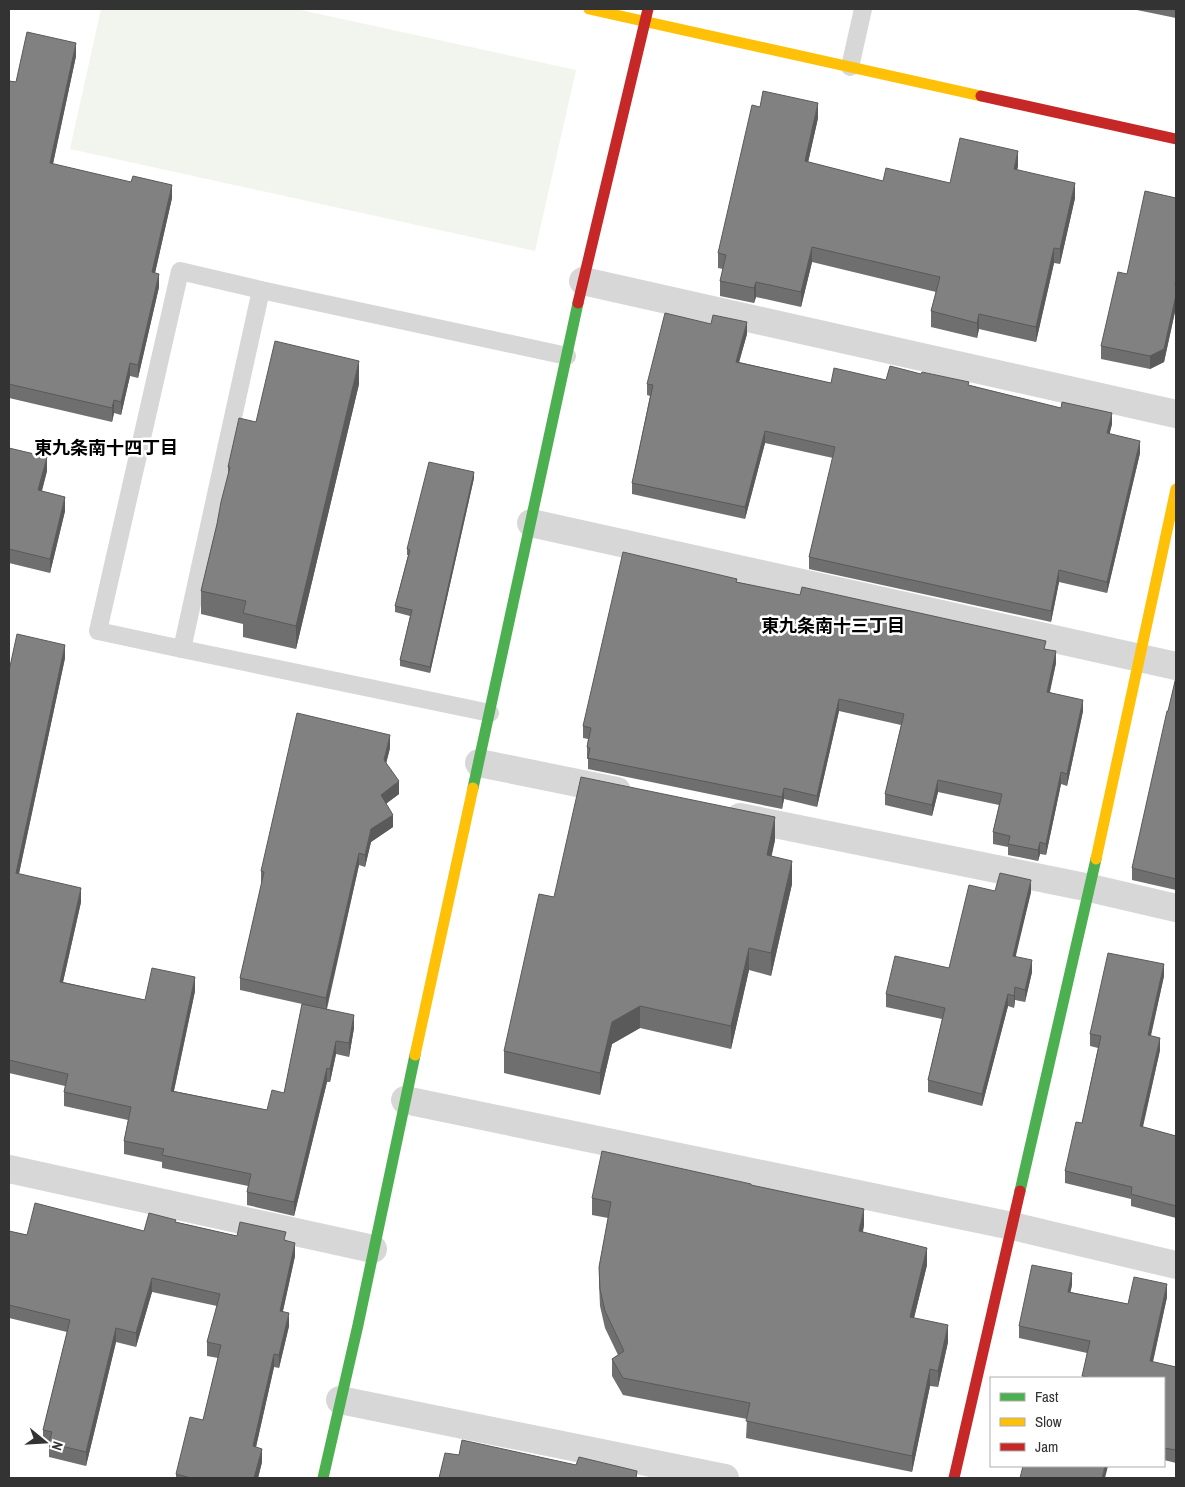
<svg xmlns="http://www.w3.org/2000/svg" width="1185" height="1487" font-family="'Archivo Narrow','Noto Sans JP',sans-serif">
  <rect width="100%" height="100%" fill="#fff"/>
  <!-- green -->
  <path fill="#f1f5ed" d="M101,9H296L576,70L535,251L70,149Z"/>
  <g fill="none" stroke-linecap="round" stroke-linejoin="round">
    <!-- lane -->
    <g stroke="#d7d7d7" stroke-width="18">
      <path d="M850,67L863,9"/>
      <path d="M182,649L98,631L180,271L261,290"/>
      <path d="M490,713L182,649L261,290L567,356"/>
    </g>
    <!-- street -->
    <g stroke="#d7d7d7" stroke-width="28">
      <path d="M583,281L1176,414"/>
      <path d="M531,523L1176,666"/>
      <path d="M479,763L617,791"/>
      <path d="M740,817L1090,888L1176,908"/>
      <path d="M405,1100L1012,1226L1176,1265"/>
      <path d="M9,1169L373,1249"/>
      <path d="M340,1400L725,1478"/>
    </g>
    <!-- fast -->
    <g stroke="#4caf50" stroke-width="11">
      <path d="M473,788L578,303"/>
      <path d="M1020,1191L1096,859"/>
      <path d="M323,1478L358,1325L415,1055"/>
    </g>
    <!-- slow -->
    <g stroke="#ffc107" stroke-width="11">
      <path d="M589,9L981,96"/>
      <path d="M1096,859L1176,489"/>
      <path d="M415,1055L473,788"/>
    </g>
    <!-- jam -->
    <g stroke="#c62828" stroke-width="11">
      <path d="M981,96L1176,139"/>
      <path d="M578,303L648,9"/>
      <path d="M954,1478L1020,1191"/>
    </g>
  </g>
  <!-- wall -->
  <g fill="#6f6f6f">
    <path d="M1132,9H1176V18Z"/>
    <path d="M76,56L53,164L172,198L155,273L159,287L138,378L130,376L121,415L114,413L112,422L9,398V81L16,82Z"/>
    <path d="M760,107L818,118L808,162L883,181L950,183L1018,166L1017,170L1075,198L1060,264L1054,263L1036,342L979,329L977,338L931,327V311L936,292L812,262L801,307L756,297L754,303L720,296V281L723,269L718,268V253Z"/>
    <path d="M1176,198V307L1164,362L1150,369L1101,359V346L1127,274Z"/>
    <path d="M747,334L739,362L831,383L886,380L921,374L969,385L1112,424L1109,434L1140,453L1107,593L1059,582L1051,622L809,569V557L833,458L765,443L745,519L632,494V483L650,396L647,395V384Z"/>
    <path d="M359,384L296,649L243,637V624L201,614V591L228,477V467L256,422Z"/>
    <path d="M9,448L47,471L42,491L65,511L50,573L9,563Z"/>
    <path d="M474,478L430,673L400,666V660L410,616L395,612V606L408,555H407V549Z"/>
    <path d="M737,582L1046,649L1056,663L1050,692L1083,711L1067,786L1061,784L1046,855L1040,854L1038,861L1008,855V847L993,844V832L999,805L938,792L932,816L885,805V794L901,725L839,711L817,807L784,799L782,809L588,769V759H587V747L588,739L583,738V726Z"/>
    <path d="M65,658L19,874L81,902L63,982L145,1000L195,991L174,1091L267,1110L284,1093L302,1004L240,990V978L262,883H261V871L390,748L386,763L399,794L386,804L393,827L371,842L365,867L359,865L327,1009L354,1028L349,1057L336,1054L330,1082H327L294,1216L247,1205V1192L248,1186L162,1168V1162L124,1154V1141L128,1120L64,1106V1092L65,1086L9,1073V671Z"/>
    <path d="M1176,677V890L1132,880V868Z"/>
    <path d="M775,840L771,856L792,884L771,976L749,970L731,1049L640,1028L612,1044L600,1095L504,1073V1051L554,897Z"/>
    <path d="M995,891L1031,892L1015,956L1032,972L1025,1002L1015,1000L1014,1008L1008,1006L982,1106L928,1092V1080L942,1019L886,1007V994L949,968Z"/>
    <path d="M1164,976L1151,1036L1160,1050L1143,1127L1176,1136V1218L1131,1206V1199L1065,1183V1171L1082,1123L1098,1048L1090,1046V1034Z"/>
    <path d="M751,1185L864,1225L863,1232L927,1265L914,1318L948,1342L938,1387L930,1386L912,1472L746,1438L747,1419L623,1395L612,1376V1359L618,1355L605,1328L600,1306L599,1284V1267L608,1218L592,1215V1198Z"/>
    <path d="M176,1222L237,1236L286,1240L295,1256L283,1311L289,1326L279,1368L274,1367L256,1447L262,1462L258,1478H176V1474L203,1420L218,1358L207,1356V1342L217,1306L152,1292L136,1347L116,1342L86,1466L49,1457V1445L43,1444V1430L67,1332L9,1318V1231L27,1235L144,1231Z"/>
    <path d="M1072,1285L1070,1292L1128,1304L1167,1297L1153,1362L1176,1367V1463L1164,1460V1378H1082L1087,1353L1019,1338V1326Z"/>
  </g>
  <!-- shaded-wall -->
  <g fill="#5a5a5a">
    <path d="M76,43V56L50,177V163Z"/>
    <path d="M818,103V118L805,176V161Z"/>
    <path d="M1018,151V166L1014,184V169Z"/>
    <path d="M1075,183V198L1060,264V249Z"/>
    <path d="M172,185V198L152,286V272Z"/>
    <path d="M812,247V262L801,307V292Z"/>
    <path d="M1054,248V263L1036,342V327Z"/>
    <path d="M159,274V287L138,378V365Z"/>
    <path d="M756,282V297L754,303V288Z"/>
    <path d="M1176,295V307L1164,362L1150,369V356Z"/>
    <path d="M979,314V329L977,338V323Z"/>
    <path d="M747,322V334L736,373V362Z"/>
    <path d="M359,361V384L296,649V626Z"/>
    <path d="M130,363V376L121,415V402Z"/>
    <path d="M114,400V413L112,422V408Z"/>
    <path d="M1112,413V424L1107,445V433Z"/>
    <path d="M765,431V443L745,519V507Z"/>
    <path d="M1140,441V453L1107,593V582Z"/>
    <path d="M47,457V471L38,504V490Z"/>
    <path d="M474,472V478L430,673V667Z"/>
    <path d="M65,497V511L50,573V559Z"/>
    <path d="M1059,570V582L1051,622V611Z"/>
    <path d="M65,645V658L16,887V873Z"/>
    <path d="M1056,651V663L1047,703V692Z"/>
    <path d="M839,699V711L817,807V796Z"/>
    <path d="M1083,700V711L1067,786V774Z"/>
    <path d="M390,735V748L384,772V760Z"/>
    <path d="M1061,772V784L1046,855V844Z"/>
    <path d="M938,780V792L932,816V805Z"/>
    <path d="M399,781V794L381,807V795Z"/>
    <path d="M784,788V799L782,809V797Z"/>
    <path d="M393,815V827L371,842L365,867V855L371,829Z"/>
    <path d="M775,817V840L767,878V855Z"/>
    <path d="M1040,842V854L1038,861V850Z"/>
    <path d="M359,853V865L326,1010V998Z"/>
    <path d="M792,861V884L771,976V953Z"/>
    <path d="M1031,880V892L1013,968V956Z"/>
    <path d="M81,888V902L60,995V982Z"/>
    <path d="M749,948V970L731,1049V1026Z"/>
    <path d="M1032,960V972L1025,1002V990Z"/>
    <path d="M1164,964V976L1148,1047V1035Z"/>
    <path d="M195,977V991L171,1104V1091Z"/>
    <path d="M1015,987V1000L1014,1008V996Z"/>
    <path d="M1008,994V1006L982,1106V1094Z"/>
    <path d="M640,1006V1028L612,1044L600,1095V1073L612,1022Z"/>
    <path d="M354,1015V1028L349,1057V1043Z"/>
    <path d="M1160,1038V1050L1140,1138V1126Z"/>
    <path d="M336,1041V1054L330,1082V1069Z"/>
    <path d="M327,1068V1082L294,1216V1202Z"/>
    <path d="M864,1209V1225L859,1248V1231Z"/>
    <path d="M295,1243V1256L280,1324V1311Z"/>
    <path d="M927,1248V1265L910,1334V1317Z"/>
    <path d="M1072,1273V1285L1068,1304V1292Z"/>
    <path d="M152,1278V1292L136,1347V1333Z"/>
    <path d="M1167,1284V1297L1150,1374V1361Z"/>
    <path d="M289,1313V1326L279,1368V1355Z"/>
    <path d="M948,1325V1342L938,1387V1371Z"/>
    <path d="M116,1328V1342L86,1466V1452Z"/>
    <path d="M274,1354V1367L253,1460V1446Z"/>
    <path d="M930,1369V1386L912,1472V1456Z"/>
    <path d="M262,1449V1462L258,1478H254Z"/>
    <path d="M1105,1466H1108L1105,1478H1102Z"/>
  </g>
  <!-- building -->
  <g fill="#818181" stroke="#5a5a5a">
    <path d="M27,32L76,43L50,163L131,182L133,176L172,185L152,272L159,274L138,365L130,363L121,402L114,400L112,408L9,384V81L16,82Z"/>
    <path d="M763,91L818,103L805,161L883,181L886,168L950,183L960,138L1018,151L1014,169L1075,183L1060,249L1054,248L1036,327L979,314L977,323L931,311L940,277L812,247L801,292L756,282L754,288L720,281L726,255L718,253L752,105L760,107Z"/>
    <path d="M1145,191L1176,198V278L1175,285H1176V295L1164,349L1150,356L1101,346L1118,272L1127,274Z"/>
    <path d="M665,313L711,324L713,315L747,322L736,362L831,383L834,368L886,380L890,366L921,374L922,372L969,382L968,385L1061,408L1062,402L1112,413L1107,433L1140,441L1107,582L1059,570L1051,611L809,557L835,447L765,431L745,507L632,483L653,385L647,384Z"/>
    <path d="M275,341L359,361L296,626L243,613L246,601L201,591L217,524L221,502L230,467H228L239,418L256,422Z"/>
    <path d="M9,448L47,457L38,490L65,497L50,559L9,549Z"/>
    <path d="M429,462L474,472L430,667L400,660L412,610L395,606L410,550L407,549Z"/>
    <path d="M623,552L737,579L736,582L800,595L802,587L1046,641L1044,649L1056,651L1047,692L1083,700L1067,774L1061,772L1046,844L1040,842L1038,850L1008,844L1010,836L993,832L1002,794L938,780L932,805L885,794L904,714L839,699L817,796L784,788L782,797L588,758L590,748L587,747L591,728L583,726Z"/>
    <path d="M17,634L65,645L16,873L81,888L60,982L145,1000L152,968L195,977L171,1091L267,1110L272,1090L284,1093L302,1004L354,1015L349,1043L336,1041L330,1069L327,1068L294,1202L247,1192L251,1174L162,1155L164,1149L124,1141L131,1107L64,1092L68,1074L9,1060V671Z"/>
    <path d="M1176,677V879L1132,868L1167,711H1168Z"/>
    <path d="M297,713L390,735L384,760L399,781L381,795L393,815L371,829L365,855L359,853L326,998L240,978L264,872L261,871Z"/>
    <path d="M581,777L775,817L767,855L792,861L771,953L749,948L731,1026L640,1006L612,1022L600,1073L504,1051L539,894L554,897Z"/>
    <path d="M1000,873L1031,880L1013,956L1032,960L1025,990L1015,987L1014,996L1008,994L982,1094L928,1080L945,1008L886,994L895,956L949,968L969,885L995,891Z"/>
    <path d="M1108,953L1164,964L1148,1035L1160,1038L1140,1126L1176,1136V1206L1131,1194L1132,1187L1065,1171L1076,1122L1082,1123L1101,1036L1090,1034Z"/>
    <path d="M602,1151L751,1184V1185L864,1209L859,1231L927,1248L910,1317L948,1325L938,1371L930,1369L912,1456L746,1421L750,1403L623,1378L612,1359L624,1351L605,1311L600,1289L599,1267L611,1202L592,1198Z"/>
    <path d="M35,1203L144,1231L149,1213L176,1220L175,1222L237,1236L240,1222L286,1232L284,1240L295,1243L280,1311L289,1313L279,1355L274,1354L253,1446L262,1449L254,1478H191L176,1474L190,1417L203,1420L221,1345L207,1342L220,1294L152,1278L136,1333L116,1328L86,1452L49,1443L52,1432L43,1430L70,1320L9,1305V1231L27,1235Z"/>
    <path d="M1032,1265L1072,1273L1068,1292L1128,1304L1134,1277L1167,1284L1150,1361L1176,1367V1450L1164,1448V1378H1093L1082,1376L1090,1341L1019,1326Z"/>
    <path d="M462,1440L576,1465L579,1457L637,1471L636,1478H439L445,1453L459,1455Z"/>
    <path d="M1023,1466H1105L1102,1478H1020Z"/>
  </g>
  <g text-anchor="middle" stroke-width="5" stroke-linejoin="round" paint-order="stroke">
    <!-- neighbourhood labels -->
    <g font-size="18" font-weight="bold" fill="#000" stroke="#fff">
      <text x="106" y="454">東九条南十四丁目</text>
      <text x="833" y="632">東九条南十三丁目</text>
    </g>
  </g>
  <!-- border -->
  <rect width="1185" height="1487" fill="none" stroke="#333333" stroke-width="20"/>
  <!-- legend -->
  <rect x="990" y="1377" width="175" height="90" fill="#ffffff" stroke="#adadad"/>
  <rect x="1000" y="1393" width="25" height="8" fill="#4caf50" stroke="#adadad"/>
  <text x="1035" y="1402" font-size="15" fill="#333333">Fast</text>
  <rect x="1000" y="1418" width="25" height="8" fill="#ffc107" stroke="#adadad"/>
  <text x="1035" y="1427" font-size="15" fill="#333333">Slow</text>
  <rect x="1000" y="1443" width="25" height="8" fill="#c62828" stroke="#adadad"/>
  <text x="1035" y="1452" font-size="15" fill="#333333">Jam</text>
  <!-- north arrow -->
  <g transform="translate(45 1442) rotate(108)" stroke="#ffffff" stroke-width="4" paint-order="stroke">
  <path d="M0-4L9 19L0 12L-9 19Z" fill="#333333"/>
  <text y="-8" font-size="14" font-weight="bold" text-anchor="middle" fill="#333333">N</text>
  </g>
</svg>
